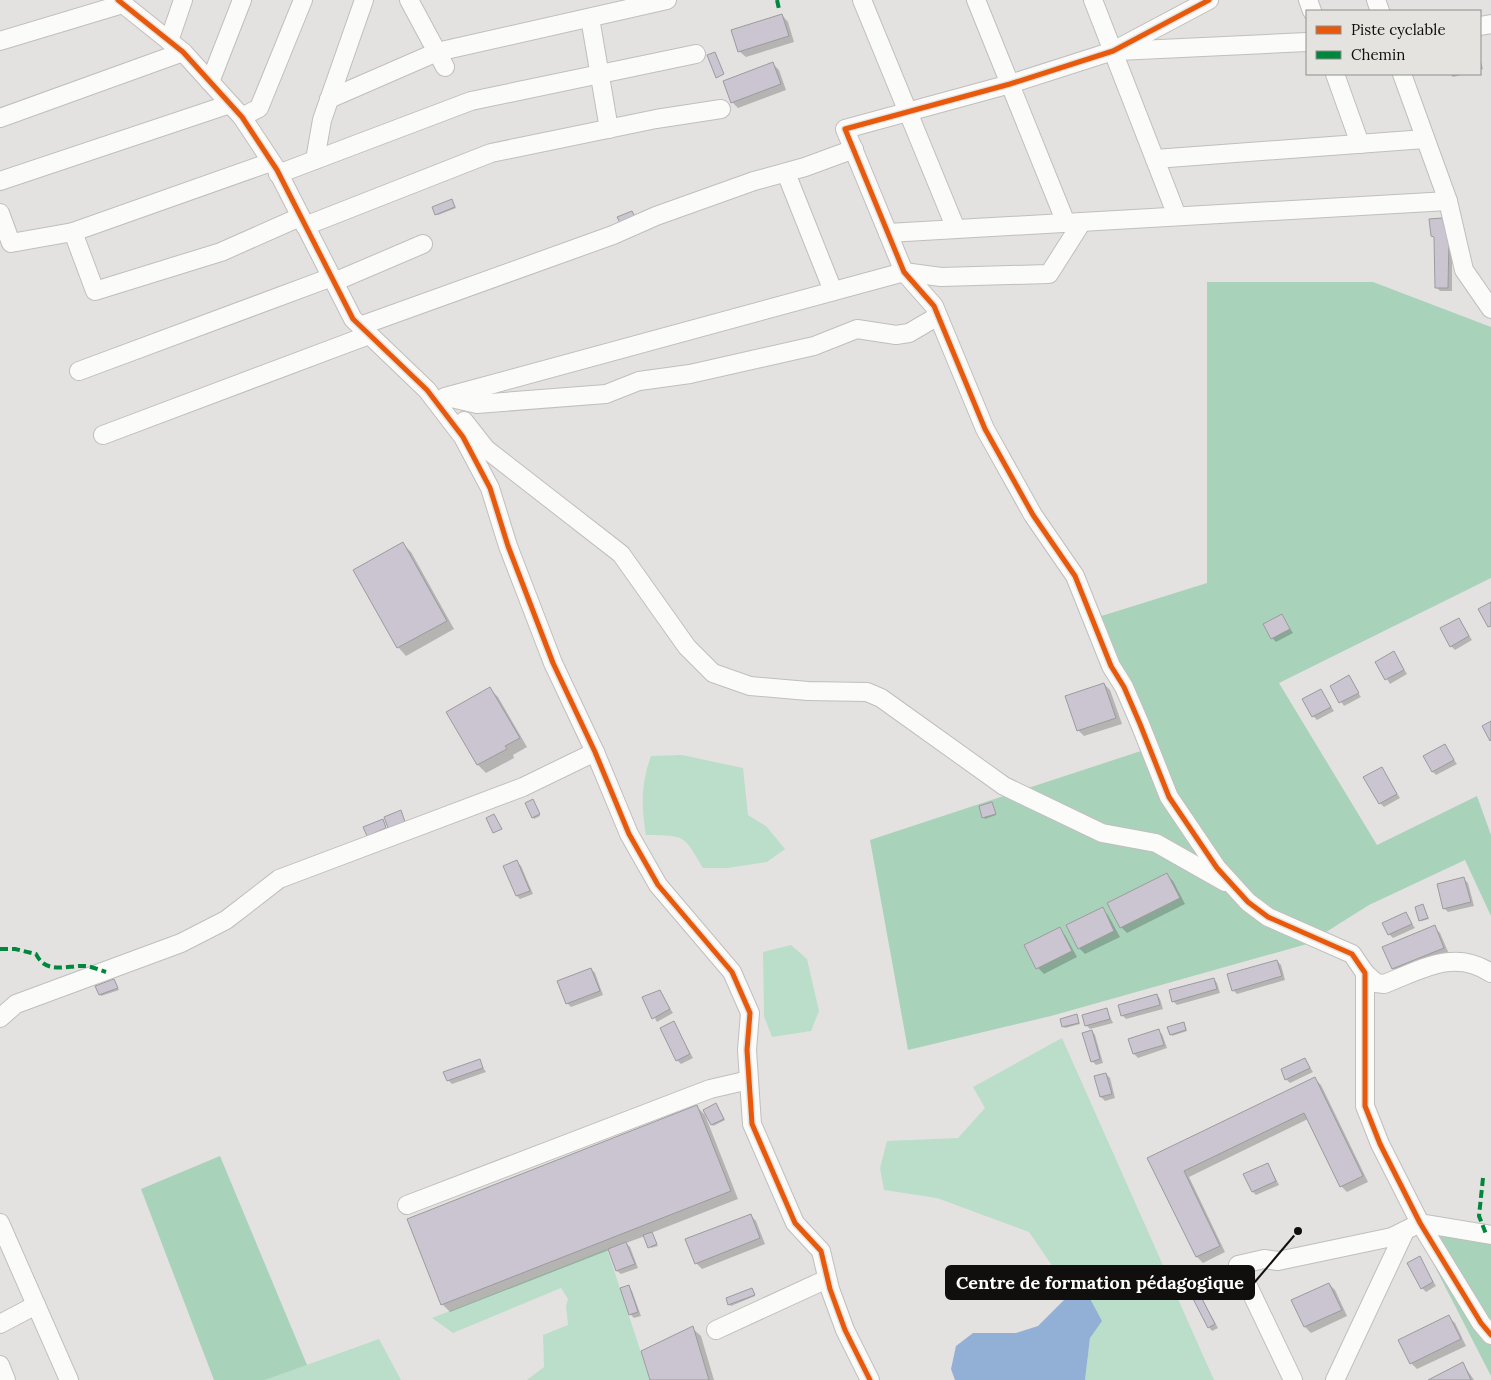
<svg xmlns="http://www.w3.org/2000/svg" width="1491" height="1380" font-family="Lora,serif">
  <rect width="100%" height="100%" fill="#e3e2e0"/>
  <!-- green -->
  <g fill="#badec9">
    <path d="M682,755L743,768L748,815L767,827L785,849L767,862L727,868H703C683,834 686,836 646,835C641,806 641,784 651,756Z"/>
    <path d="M791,945L807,959L819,1011L811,1031L772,1037L764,1016L763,952Z"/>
    <path d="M1062,1038L1214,1380H1085L1090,1338L1088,1295L1053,1267L1029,1232L937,1198L884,1190L880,1168L887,1141L958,1138L985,1108L973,1087Z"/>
    <path d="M607,1249L650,1380H527L544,1367L543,1335L568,1325L566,1306L568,1299L561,1288L453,1333L432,1318Z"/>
    <path d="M379,1339L401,1380H265Z"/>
  </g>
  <!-- forest -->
  <g fill="#a9d2bb">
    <path d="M1207,282H1373L1491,327V578L1279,683L1377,845L1477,796L1491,835V916L1465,860L1369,905L1307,944L1051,1016L908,1050L870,840L1150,748L1092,619L1207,583Z"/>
    <path d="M220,1156L307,1365L265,1380H214L141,1189Z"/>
    <path d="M1414,1226L1491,1235V1376Z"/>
  </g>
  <!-- water -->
  <path fill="#92b0d6" d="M1088,1295L1102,1321L1090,1338L1085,1380H955L951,1369L956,1346L973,1333H1016L1038,1326L1068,1296Z"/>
  <!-- shadow -->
  <g fill="#0003">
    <path d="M782,15L788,22L794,42L746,57L739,51Z"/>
    <path d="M1480,58L1483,69L1480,70Z"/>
    <path d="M773,64L779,70L786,90L738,108L732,102Z"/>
    <path d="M1450,74H1466L1453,77Z"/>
    <path d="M452,201L456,208L438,215L436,214Z"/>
    <path d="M1442,219L1446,223L1452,245V291H1440L1436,287Z"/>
    <path d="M403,544L411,552L454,629L406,656L398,647Z"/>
    <path d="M1282,616L1293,633L1276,642L1272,638Z"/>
    <path d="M1459,619L1472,640L1455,650L1451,646Z"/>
    <path d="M1394,653L1407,674L1390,684L1377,662Z"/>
    <path d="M1348,677L1361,697L1344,706L1331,686Z"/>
    <path d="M1104,684L1110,690L1122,724L1084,736L1078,730Z"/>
    <path d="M490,689L498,697L527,747L513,755L514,758L486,773L478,765Z"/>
    <path d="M1321,691L1334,711L1317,720L1313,716Z"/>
    <path d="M1444,746L1457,764L1436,775L1433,772Z"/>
    <path d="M1381,768L1400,798L1384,807L1380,803Z"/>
    <path d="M533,801L540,816L534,819L533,817Z"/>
    <path d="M992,803L996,815L985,819L983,817Z"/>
    <path d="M383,821L387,830L369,836L368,835Z"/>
    <path d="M517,862L521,866L533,894L520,899L517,896Z"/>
    <path d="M1167,875L1173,881L1185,904L1127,933L1121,927Z"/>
    <path d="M1464,879L1468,883L1474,906L1448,912L1444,908Z"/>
    <path d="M1423,906L1429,919L1422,921L1420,920Z"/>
    <path d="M1102,909L1108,915L1120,937L1085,954L1079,948Z"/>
    <path d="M1406,914L1415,928L1393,938L1389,934Z"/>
    <path d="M1434,927L1440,933L1449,954L1399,974L1393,968Z"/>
    <path d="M1059,929L1065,935L1077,957L1044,974L1038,968Z"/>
    <path d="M1277,961L1281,965L1285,980L1237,994L1233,990Z"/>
    <path d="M591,969L595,973L603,995L571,1007L567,1003Z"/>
    <path d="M1214,979L1217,983L1220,993L1177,1005L1173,1001Z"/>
    <path d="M114,980L119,990L101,996L97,987Z"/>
    <path d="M660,992L673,1013L657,1022L644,998Z"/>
    <path d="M1157,995L1160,999L1163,1009L1126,1019L1122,1015Z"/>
    <path d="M1107,1010L1113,1023L1090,1029L1086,1025Z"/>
    <path d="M1076,1016L1080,1024L1065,1028L1063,1026Z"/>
    <path d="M673,1023L693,1058L681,1064L677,1060Z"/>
    <path d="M1184,1023L1187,1031L1172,1036L1171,1034Z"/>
    <path d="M1092,1031L1095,1035L1103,1063L1096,1065L1092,1061Z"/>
    <path d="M1158,1031L1162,1034L1167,1048L1138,1058L1134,1054Z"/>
    <path d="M1305,1059L1313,1072L1290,1083L1286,1079Z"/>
    <path d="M479,1061L486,1072L452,1084L448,1080Z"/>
    <path d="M1106,1074L1110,1078L1115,1098L1105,1101L1101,1097L1095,1077Z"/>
    <path d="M1315,1079L1321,1085L1368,1182L1347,1192L1341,1186L1308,1119L1189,1177L1225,1252L1203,1263L1197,1257L1149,1158Z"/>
    <path d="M717,1106L725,1120L713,1126L712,1124Z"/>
    <path d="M697,1107L705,1115L738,1199L651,1233L658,1246L651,1248L645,1236L626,1243L630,1247L638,1268L621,1274L617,1271L609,1250L450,1312L442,1304Z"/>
    <path d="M1268,1164L1279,1185L1256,1195L1253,1192Z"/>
    <path d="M750,1215L756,1221L765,1244L702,1269L696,1263Z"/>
    <path d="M1419,1258L1436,1286L1426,1292L1422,1288Z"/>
    <path d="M1329,1284L1335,1290L1347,1316L1311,1333L1305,1327Z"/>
    <path d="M629,1287L632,1291L641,1316L634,1318L630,1314Z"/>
    <path d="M1196,1288L1218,1328L1212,1331L1209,1327Z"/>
    <path d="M752,1290L755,1296L731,1306L729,1304Z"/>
    <path d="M1448,1317L1455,1323L1466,1346L1417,1369L1411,1363Z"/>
    <path d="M692,1328L701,1336L714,1380H651Z"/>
    <path d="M1463,1364L1474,1380H1431Z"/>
  </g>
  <!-- building -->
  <g fill="#cac5d1" stroke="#9c9b9b">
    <path d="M782,14L789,36L738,52L731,30Z"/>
    <path d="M715,52L724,74L716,78L707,55Z"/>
    <path d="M773,62L781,84L731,103L723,81Z"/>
    <path d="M452,199L455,207L435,215L432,207Z"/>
    <path d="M632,211L636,219L621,225L617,217Z"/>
    <path d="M1442,218L1449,241L1448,288H1435L1434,237L1431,236L1429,219Z"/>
    <path d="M403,542L447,621L397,648L353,570Z"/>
    <path d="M1491,602V626L1488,627L1478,609Z"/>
    <path d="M1282,614L1290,629L1271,639L1263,624Z"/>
    <path d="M1459,618L1469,636L1450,647L1440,628Z"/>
    <path d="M1394,651L1404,670L1385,680L1375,662Z"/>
    <path d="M1349,675L1359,693L1339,703L1330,686Z"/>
    <path d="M1104,683L1116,718L1077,731L1065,696Z"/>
    <path d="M490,687L520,738L505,746L507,749L477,765L446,712Z"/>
    <path d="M1321,689L1331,707L1312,717L1302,699Z"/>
    <path d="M1491,721V740L1490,741L1482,726Z"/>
    <path d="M1445,744L1454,760L1432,772L1423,756Z"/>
    <path d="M1382,767L1397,794L1379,804L1363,777Z"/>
    <path d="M533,799L540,814L532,818L525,803Z"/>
    <path d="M992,802L996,814L982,818L979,806Z"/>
    <path d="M401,810L405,822L388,828L384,817Z"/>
    <path d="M494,814L502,829L493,833L486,818Z"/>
    <path d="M383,819L386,828L367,836L363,827Z"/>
    <path d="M517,860L530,891L516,896L503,866Z"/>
    <path d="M1167,873L1180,898L1120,928L1107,903Z"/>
    <path d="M1464,877L1471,902L1443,909L1437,884Z"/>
    <path d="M1423,904L1428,918L1419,921L1415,907Z"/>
    <path d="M1103,907L1114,931L1078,949L1066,925Z"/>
    <path d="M1406,912L1412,924L1388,935L1382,923Z"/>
    <path d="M1435,925L1444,948L1392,969L1382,947Z"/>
    <path d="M1060,927L1072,951L1036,969L1024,945Z"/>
    <path d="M1277,960L1282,976L1232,991L1227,974Z"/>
    <path d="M591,968L600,991L566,1004L557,981Z"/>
    <path d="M1214,978L1217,989L1172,1002L1169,990Z"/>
    <path d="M114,979L118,988L99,995L95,986Z"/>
    <path d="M660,990L670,1009L652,1019L642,997Z"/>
    <path d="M1157,994L1160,1005L1121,1016L1118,1005Z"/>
    <path d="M1107,1008L1110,1019L1085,1026L1082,1015Z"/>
    <path d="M1077,1014L1079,1023L1062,1027L1060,1019Z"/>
    <path d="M674,1021L690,1054L676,1061L660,1028Z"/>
    <path d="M1184,1022L1186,1030L1170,1035L1167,1027Z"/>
    <path d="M1159,1029L1164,1045L1133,1054L1128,1039Z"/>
    <path d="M1092,1030L1100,1059L1091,1062L1082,1033Z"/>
    <path d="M1305,1058L1310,1068L1285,1080L1281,1069Z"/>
    <path d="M480,1059L483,1068L447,1081L443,1072Z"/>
    <path d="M1106,1073L1112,1094L1100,1097L1094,1076Z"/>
    <path d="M1315,1077L1363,1176L1340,1187L1304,1113L1184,1171L1220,1246L1196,1257L1147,1158Z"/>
    <path d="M716,1103L724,1119L711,1125L703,1110Z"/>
    <path d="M697,1105L731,1191L441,1305L407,1219Z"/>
    <path d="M1268,1163L1276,1181L1252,1192L1243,1174Z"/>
    <path d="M751,1214L760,1238L695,1264L685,1239Z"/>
    <path d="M652,1232L657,1244L648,1248L643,1235Z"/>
    <path d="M626,1242L635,1264L616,1271L608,1249Z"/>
    <path d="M1420,1256L1433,1282L1421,1289L1407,1263Z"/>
    <path d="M1329,1283L1342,1310L1304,1327L1291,1300Z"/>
    <path d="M629,1285L638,1312L629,1315L620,1288Z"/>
    <path d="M1196,1287L1215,1324L1208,1328L1189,1291Z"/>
    <path d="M752,1288L755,1295L728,1305L726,1298Z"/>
    <path d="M1449,1315L1461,1339L1410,1364L1398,1340Z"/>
    <path d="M693,1326L709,1380H650L641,1351Z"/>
    <path d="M1463,1362L1471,1380H1428Z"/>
  </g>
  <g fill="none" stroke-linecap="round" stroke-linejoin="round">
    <!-- minor casing -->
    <g stroke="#c0bfbd" stroke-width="20">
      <g id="minor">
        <path d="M118,0L183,52L242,117L277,170L353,319L427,390L463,437L490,488L508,546L553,663L595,752L629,834L658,885L732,972L750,1013L747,1050L752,1124L795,1223L821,1251L830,1289L845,1330L870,1380"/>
        <path d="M409,0L445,67"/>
        <path d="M862,0L956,229"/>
        <path d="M976,0L1066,223"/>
        <path d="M1093,0L1177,216"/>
        <path d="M1209,0L1113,51L1010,84L845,129L904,272L934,306L985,429L1033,515L1075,576L1111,666L1124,687L1140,724L1169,797L1217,868L1248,902L1268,917L1352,954L1365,973V1106L1380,1144L1420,1223L1481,1323L1491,1335"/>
        <path d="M1308,0L1312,11"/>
        <path d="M1376,0L1380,11"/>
        <path d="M590,18L609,129"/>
        <path d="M1480,26L1491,24"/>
        <path d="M0,41L123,4L124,0"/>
        <path d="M169,41L183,0"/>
        <path d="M1118,51L1307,42"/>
        <path d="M1335,74L1360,144"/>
        <path d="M1402,74L1448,201L1464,270L1491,309"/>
        <path d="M210,82L242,0"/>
        <path d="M329,99L437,52L667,0"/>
        <path d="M242,117L259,108L303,0"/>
        <path d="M0,118L183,52"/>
        <path d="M1155,159L1425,139"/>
        <path d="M315,160L322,120L364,0"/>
        <path d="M786,173L833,291"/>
        <path d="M278,174L471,101L696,54"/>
        <path d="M0,181L230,104"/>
        <path d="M0,213L11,243L73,232L271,162"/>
        <path d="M305,226L491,153L656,119L721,109"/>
        <path d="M73,232L95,291L221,252L300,217"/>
        <path d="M888,233L1448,201"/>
        <path d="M334,282L423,244"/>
        <path d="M360,326L613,235L656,216L754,181L805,167L854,149"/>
        <path d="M79,371L332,277"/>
        <path d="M445,397L904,272L941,277L1049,274L1082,222"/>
        <path d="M447,397L477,404L606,394L639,381L690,374L814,346L857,329L896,335L909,333L938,316"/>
        <path d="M464,421L486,449L621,554L687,647L713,673L750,686L808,691L867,692L881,698L1004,786L1102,833L1156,843L1225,882"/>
        <path d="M103,435L369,335"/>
        <path d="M1365,973L1376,983L1384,984C1421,970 1454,948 1491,973"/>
        <path d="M0,1018L16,1004L181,943L226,920L279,879L523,787L595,752"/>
        <path d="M407,1205L710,1089L749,1080"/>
        <path d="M0,1223L69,1380"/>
        <path d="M0,1324L36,1305"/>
        <path d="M716,1330L827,1279"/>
        <path d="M0,1365L6,1380"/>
        <path d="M1293,1380L1238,1265L1264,1259L1278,1261L1392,1237L1420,1223L1491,1235"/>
        <path d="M1335,1380L1405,1231"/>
      </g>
    </g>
    <!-- minor -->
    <use href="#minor" stroke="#fbfbfa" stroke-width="18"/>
    <!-- quiet -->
    <g stroke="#00873e" stroke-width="4" stroke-dasharray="8 4" stroke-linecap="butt">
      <path d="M777,0L779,9"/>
      <path d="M0,949H15L36,954C46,975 67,965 86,966C93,967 100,970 106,972"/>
      <path d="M1483,1178L1479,1216L1486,1234"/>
    </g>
    <!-- cycleway casing -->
    <g stroke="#e4e3df" stroke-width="8">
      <g id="cycleway">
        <path d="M118,0L183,52L242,117L277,170L353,319L427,390L463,437L490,488L508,546L553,663L595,752L629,834L658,885L732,972L750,1013L747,1050L752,1124L795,1223L821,1251L830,1289L845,1330L870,1380"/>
        <path d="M1209,0L1113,51L1010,84L845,129L904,272L934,306L985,429L1033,515L1075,576L1111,666L1124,687L1140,724L1169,797L1217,868L1248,902L1268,917L1352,954L1365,973V1106L1380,1144L1420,1223L1481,1323L1491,1335"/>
      </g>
    </g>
    <!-- cycleway -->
    <use href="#cycleway" stroke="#e8590c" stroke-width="5"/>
  </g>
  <!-- callouts -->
  <path fill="none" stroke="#100f0e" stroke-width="2" d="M1298 1231L1254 1283"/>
  <circle fill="#100f0e" stroke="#e4e3df" stroke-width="2" cx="1298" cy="1231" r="5"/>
  <rect fill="#100f0e" stroke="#100f0e" stroke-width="2" x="946" y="1266" width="308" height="33" rx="5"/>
  <g font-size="18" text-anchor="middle" font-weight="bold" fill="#fff">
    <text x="1100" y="1289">Centre de formation pédagogique</text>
  </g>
  <!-- legend -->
  <rect x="1306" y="10" width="175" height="65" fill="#e4e3df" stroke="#8f8e8b"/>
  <rect x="1316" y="26" width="25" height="8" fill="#e8590c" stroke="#8f8e8b"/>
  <text x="1351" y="35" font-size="15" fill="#100f0e">Piste cyclable</text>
  <rect x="1316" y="51" width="25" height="8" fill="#00873e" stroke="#8f8e8b"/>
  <text x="1351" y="60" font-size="15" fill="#100f0e">Chemin</text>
</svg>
